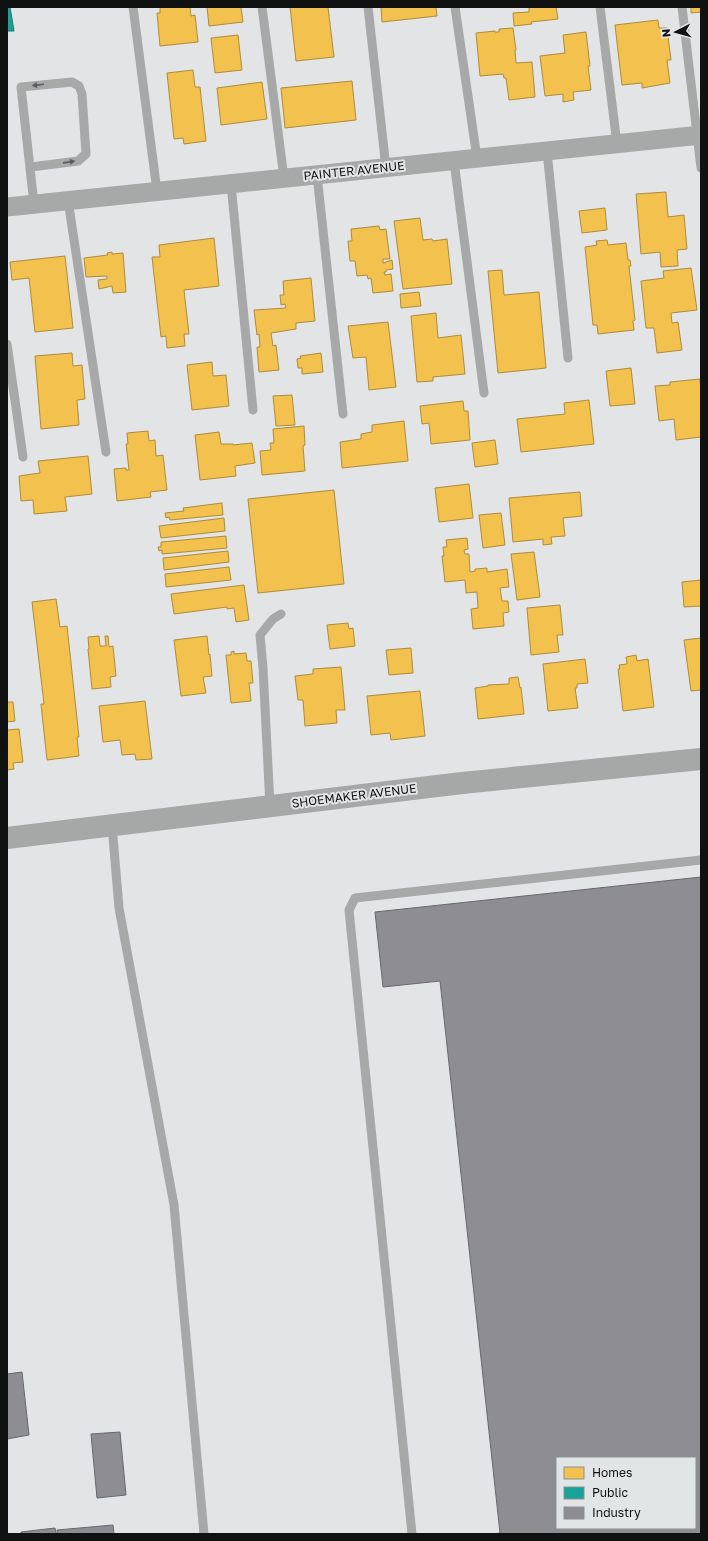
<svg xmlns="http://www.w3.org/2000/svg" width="708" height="1541" font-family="'Golos Text',sans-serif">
  <rect width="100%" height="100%" fill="#e2e4e5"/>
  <!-- homes -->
  <g fill="#f2c14e" stroke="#ae8c3c">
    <path d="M160,7H190L191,16L195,15L198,42L160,46L157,13H160Z"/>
    <path d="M207,7H241L243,22L209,26Z"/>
    <path d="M290,7H328L334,57L296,61Z"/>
    <path d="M381,7H436L437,16L382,22Z"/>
    <path d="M529,7H556L558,19L531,22L532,24L514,26L513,13L529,12Z"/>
    <path d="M691,7H701V12L691,13Z"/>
    <path d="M658,20L659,28H667L671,60H667L670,83L642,88V83L622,85L615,25Z"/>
    <path d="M513,28L516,50H515L516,63L532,62L535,97L509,100L506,78H504L503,74L480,76L476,33L495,31V32H499V29Z"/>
    <path d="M586,32L590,66H588L591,90L573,92L574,100L563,102V94L545,96L540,56L565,53L563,35Z"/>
    <path d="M238,35L242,70L215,73L211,38Z"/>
    <path d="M193,70L195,87H200L206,141L184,144L183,138L174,139L167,73Z"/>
    <path d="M352,81L356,120L285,128L281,88Z"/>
    <path d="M262,82L267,119L221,125L217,88Z"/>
    <path d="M666,192L668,217L684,215L687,249L677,250L678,266L661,267L660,252L641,254L636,194Z"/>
    <path d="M605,208L607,230L582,233L579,211Z"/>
    <path d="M420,218L423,240L432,239L433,241L447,239L452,284L403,289L394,221Z"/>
    <path d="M379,226L380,230L386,229L390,259H383V263L392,260L393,269L386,270V272H384L385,275L391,274L393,291L373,293L371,278L368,279L367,275L357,276L355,261H350L348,241H352L351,229Z"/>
    <path d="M214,238L219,286L184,290L189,334H184L185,346L167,348L166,336L161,337L152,257H160L159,245Z"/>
    <path d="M607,240L608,245L626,243L628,260H630L631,266H629L635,320L633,321L634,330L598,334L597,325H593L585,247L597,245L596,241Z"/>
    <path d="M112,252V254L123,253L126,292L113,293L112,286L99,289L98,280L107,279V276L86,277L84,258L108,255L107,253Z"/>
    <path d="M65,256L73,328L35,332L29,278L12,280L10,262Z"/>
    <path d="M691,268L697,310L671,313L672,323L678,322L682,350L657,353L654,328H646L641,281L664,278L663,271Z"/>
    <path d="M502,270L504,295L539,292L546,368L498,373L488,271Z"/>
    <path d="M311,278L315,321L296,323V329L271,333L273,346L276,345L279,370L259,372L257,347H260L259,334L257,335L254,310L286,308L285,304L281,305L280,295H284L283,281Z"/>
    <path d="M419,292L421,306L401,308L400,294Z"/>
    <path d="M436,313L438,338L461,335L465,374L433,377V381L417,382L411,316Z"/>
    <path d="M388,322L396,387L369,390L366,357L353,358L348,326Z"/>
    <path d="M72,353L73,366L82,365L85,399L77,400L79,425L41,429L35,356Z"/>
    <path d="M321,353L323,372L302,374V368H298L297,359L301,358L300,356Z"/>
    <path d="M212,362L213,376L226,375L229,406L192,410L187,365Z"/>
    <path d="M631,368L635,404L610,406L606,371Z"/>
    <path d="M700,379L701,393V437L676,440L674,419L659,421L655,386L670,385V382Z"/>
    <path d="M292,395L295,425L276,426L273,396Z"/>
    <path d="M589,400L594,444L521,452L517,419L565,414L564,403Z"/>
    <path d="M463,401L464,411H468L470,440L431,444L429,423L422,424L420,406Z"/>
    <path d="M404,421L408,461L342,468L340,442L361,439V434L372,432V425Z"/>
    <path d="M304,426L305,445L303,446L305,471L262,475L260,451L271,450L270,443H274L273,429Z"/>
    <path d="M148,431L149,441L155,440L156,456L163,455L167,490L150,492L151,497L117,501L114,469L126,468V470H129L126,444H128L127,433Z"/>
    <path d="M219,432L221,444H233V445L252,443L255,463L235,466L236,476L200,480L195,435Z"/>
    <path d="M495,440L498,464L475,467L472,443Z"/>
    <path d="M88,456L92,494L65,497L67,511L34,514L33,500L21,501L19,476L40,473L38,461Z"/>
    <path d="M469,484L473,518L439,522L435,488Z"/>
    <path d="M334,490L344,584L258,593L248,499Z"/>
    <path d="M580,492L582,516L563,518L565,536L551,537L552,544L543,545V539L513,542L509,498Z"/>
    <path d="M222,503L223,515L170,520L169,517L166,518L165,513L184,511L183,508Z"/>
    <path d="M501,513L505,545L483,548L479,515Z"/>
    <path d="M224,518L225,531L161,538L159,526Z"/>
    <path d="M226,536L227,548L162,554V550L159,551L158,547H161V542Z"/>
    <path d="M467,538L468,549L464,550L465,554H469L470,572L475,571V569L487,568V572L507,569L509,587L500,588L502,601H508L509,612L503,613L504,626L473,629L471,609L478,608L477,592L466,593L465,580L445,582L442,556H444L443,547H447L446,540Z"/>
    <path d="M228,551L229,562L164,570L163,558Z"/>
    <path d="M534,552L540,597L517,600L511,554Z"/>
    <path d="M229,567L231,580L166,587L165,574Z"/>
    <path d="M701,580V606L684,607L682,582Z"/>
    <path d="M244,585L249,620L236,622L234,608L227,609V607L174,614L171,594Z"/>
    <path d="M56,599L60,627L67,626L79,737H77L79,756L47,760L41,704H44L32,602Z"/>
    <path d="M560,605L563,635H557L559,652L531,655L527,608Z"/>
    <path d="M348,623L349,629L353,628L355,646L330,649L327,625Z"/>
    <path d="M99,636L100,646H106L105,636H108L109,647L113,646L116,676L110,677L111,687L92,689L88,649H89L88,637Z"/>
    <path d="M207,636L209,655L210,654L212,676L203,677L206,693L181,696L174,640Z"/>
    <path d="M701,638V690L691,691L684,640Z"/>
    <path d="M411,648L413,673L389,675L386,650Z"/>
    <path d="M234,651V654L246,653L247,661H251L253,683H249L251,701L231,703L226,655H231V652Z"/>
    <path d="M636,655L637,661L648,659L654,707L623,711L618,669H620L619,665L627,664L626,657Z"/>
    <path d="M585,659L588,683L577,684V688H575L578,708L548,711L543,664Z"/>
    <path d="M341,667L345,710H336L337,723L305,726L303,700H298L295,676L313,674V669Z"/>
    <path d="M518,677L520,688L521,687L524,714L478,719L475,688L488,686V685L509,684V678Z"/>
    <path d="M420,691L425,736L391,740L390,733L371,735L367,696Z"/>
    <path d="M145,701L152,759L136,760L135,754L122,755L120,740L103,742L99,706Z"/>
    <path d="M7,702H13L15,721L7,722Z"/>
    <path d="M7,728V730L19,729L23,762L13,763L14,769L7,770Z"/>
  </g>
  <!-- public -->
  <path fill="#17a398" stroke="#157870" d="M7,7H10L14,31H7Z"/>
  <!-- industry -->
  <g fill="#8d8d92" stroke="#68686c" fill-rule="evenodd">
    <path d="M701,877V1534H493L500,1533L440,981L383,987L375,912ZM557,1458H695V1528H557Z"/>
    <path d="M22,1372L29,1435L7,1439V1374Z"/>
    <path d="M120,1432L126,1495L97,1498L91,1434Z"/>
    <path d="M113,1525L114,1534H57V1530Z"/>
    <path d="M55,1528L56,1534H21V1532Z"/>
  </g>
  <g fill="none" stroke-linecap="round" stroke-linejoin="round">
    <!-- lane -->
    <g stroke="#a7a8a8" stroke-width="9">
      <path d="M133,7L157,191"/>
      <path d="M262,7L284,178"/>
      <path d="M368,7L386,168"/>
      <path d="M455,7L477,158"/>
      <path d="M600,7L617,144"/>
      <path d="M682,7L701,168"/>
      <path d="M547,151L568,358"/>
      <path d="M454,161L484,393"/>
      <path d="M31,167L78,161L86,154L82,94L79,86L72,82L21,87L34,204"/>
      <path d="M317,175L343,414"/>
      <path d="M231,184L253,410"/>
      <path d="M68,200L106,452"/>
      <path d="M7,344L23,457"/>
      <path d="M270,806L263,668L260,635L273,619L281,614"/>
      <path d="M112,825L119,908L174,1205L204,1534"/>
      <path d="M412,1534L349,910L355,898L701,860"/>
    </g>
    <!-- street -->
    <path stroke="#a7a8a8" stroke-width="19" d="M7,207L701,135"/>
    <!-- secondary -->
    <path stroke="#a6a7a7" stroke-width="22" d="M7,838L462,783L701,759"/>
  </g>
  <!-- one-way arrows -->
  <defs><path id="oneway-solid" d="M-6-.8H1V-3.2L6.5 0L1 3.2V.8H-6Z"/></defs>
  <g fill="#5c5d5d">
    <use href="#oneway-solid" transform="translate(38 85) rotate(173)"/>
    <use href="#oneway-solid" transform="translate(69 162) rotate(-8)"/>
  </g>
  <g text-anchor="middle" stroke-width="4" stroke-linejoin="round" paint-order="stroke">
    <!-- street labels -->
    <g font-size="12" fill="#101212" stroke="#e1e5e6">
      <text transform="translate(354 171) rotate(-6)" y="4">PAINTER AVENUE</text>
      <text transform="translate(354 796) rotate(-7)" y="4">SHOEMAKER AVENUE</text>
    </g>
  </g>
  <!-- border -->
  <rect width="708" height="1541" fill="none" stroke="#101212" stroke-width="16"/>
  <!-- legend -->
  <rect x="556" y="1457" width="140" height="72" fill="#e1e5e6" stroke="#8d9191"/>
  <rect x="564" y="1467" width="20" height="12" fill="#f2c14e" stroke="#8d9191"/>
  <text x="592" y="1477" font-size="12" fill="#101212">Homes</text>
  <rect x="564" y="1487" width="20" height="12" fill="#17a398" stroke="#8d9191"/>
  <text x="592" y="1497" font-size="12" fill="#101212">Public</text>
  <rect x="564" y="1507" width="20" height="12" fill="#8d8d92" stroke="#8d9191"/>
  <text x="592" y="1517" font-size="12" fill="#101212">Industry</text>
  <!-- north arrow -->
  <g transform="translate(676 32) rotate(264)" stroke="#e1e5e6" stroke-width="3" paint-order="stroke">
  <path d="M0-3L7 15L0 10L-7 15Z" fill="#101212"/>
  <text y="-6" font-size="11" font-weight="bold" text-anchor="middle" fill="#101212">N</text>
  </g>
</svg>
